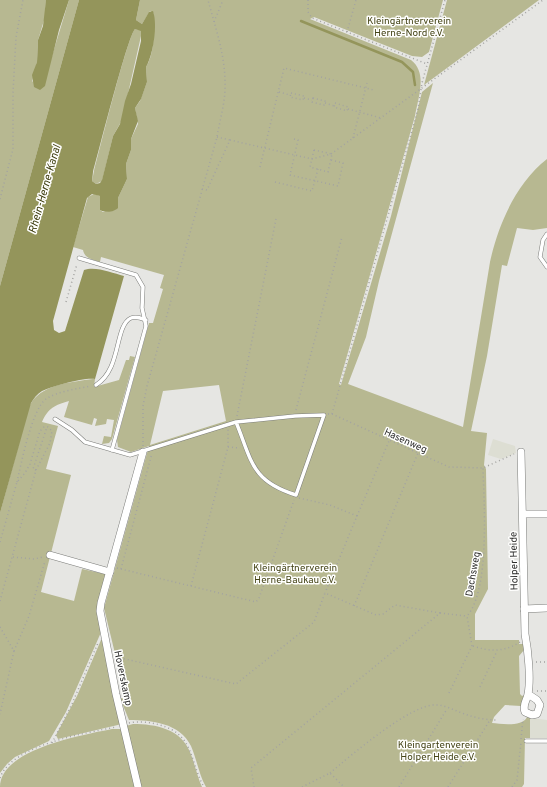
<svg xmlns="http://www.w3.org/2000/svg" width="547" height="787" font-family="Overpass,sans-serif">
  <rect width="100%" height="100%" fill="#e6e6e3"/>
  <!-- built -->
  <g fill="#ddded3">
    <path d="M493,439L515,446L516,453L501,459L488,455Z"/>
    <path d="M530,718L547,720V738H530Z"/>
  </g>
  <!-- green -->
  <g fill="#b7b891" fill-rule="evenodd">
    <path d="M0,0H46L45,17L38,40L37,62L32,82L49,66L69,0H79L0,286Z"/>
    <path d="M140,0H443L429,52L422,57L412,56L314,17L310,19L411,60C428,73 418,98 415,116L339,384L341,385L391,216L422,92L433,83L379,281L366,337L348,384L463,427L490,262C498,225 516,183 547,159V228L533,230L517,228L507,266L502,265L487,356L471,431L487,433L484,465L486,469L488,589L475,614V640H519V644H524V650L519,656L520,694L522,696L525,695L521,706L505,705L494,717L492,723C501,724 523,727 527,717L530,718V738H525L524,784L522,787H206C199,775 197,760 191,746C180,723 151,720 129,720L120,698L126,699L104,608L149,446L131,452L118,447L117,440L149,323H153L163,289L160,288L164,275L101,257L100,262C92,259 85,259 83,250L73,247L88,197L94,194L100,196V210L103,212L116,210L118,198L127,179L126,164L131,150V139L138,124L135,108L140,101L147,82L146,67C155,52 154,32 154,14L150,11L142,24L136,20ZM219,385L226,421L150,445L163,391Z"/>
    <path d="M447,0H539L424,85Z"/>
    <path d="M135,29L141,30V36L122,120L113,136L102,181L96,184L92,181L94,171C99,152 128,35 135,29Z"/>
    <path d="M130,356L135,357L112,439L109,443L102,444L104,436L111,437L114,420L107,419L106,424L95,426L97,419L94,418L92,425L64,417L69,401C55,405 48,408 42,422L58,426L46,469L71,475L41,592L74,601L82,569L105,574L102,630L66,712L49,741L15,757L7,764L0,773V513L29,407C39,384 72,382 93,379H95L94,387L119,380L126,360H129Z"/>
    <path d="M101,640H102L122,724L58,739L56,735L77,696Z"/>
    <path d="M133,724C156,724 181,729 190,752C195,764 197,776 202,787H140L126,726Z"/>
    <path d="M112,729H123L136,787H0C0,749 83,735 112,729Z"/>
  </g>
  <!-- water -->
  <g fill="#94955b" fill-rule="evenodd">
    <path d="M46,0H69L59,30L45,86L40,90L34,87L32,75L37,62L38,40L43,26Z"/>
    <path d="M79,0H140L136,20L142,24L149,12L153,11C158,25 153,55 146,67L147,82L141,99L135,108L138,121L131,139V150L126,164L127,179L118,198V208C115,212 105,213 100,210V196L92,194L87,198L53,321L54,330L59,333L65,331L84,270C96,266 112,273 124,276L95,379C85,377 52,386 42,391C37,394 34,398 31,403L0,513V286ZM135,29L141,31V41L131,84L125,101L120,124L113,136L102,180L100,183L96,184L92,181L93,172C98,154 128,35 135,29Z"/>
  </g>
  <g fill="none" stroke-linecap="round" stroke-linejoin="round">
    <!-- stream -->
    <path stroke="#94955b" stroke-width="2.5" d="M301,21L402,62L413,72L415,85"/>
    <!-- service casing -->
    <g stroke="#7c7d7a" stroke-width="4.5">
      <g id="service">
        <path d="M547,234L543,240L540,257L547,267"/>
        <path d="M79,258L136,275L143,287L142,308L146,326L112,450"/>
        <path d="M96,385C122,369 114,326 131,318C136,316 141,318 146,320"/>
        <path d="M55,419L72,430L85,442L130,455L236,422L295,416L324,415L296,495C251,481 252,461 236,422"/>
        <path d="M526,741H547"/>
      </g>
    </g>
    <!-- minor casing -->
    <g stroke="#7c7d7a" stroke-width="8">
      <g id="minor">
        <path d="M521,452L525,634C528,650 531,679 528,694C527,701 522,704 525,712L532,715L537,714L540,705L537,700L528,694"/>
        <path d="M523,514H547"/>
        <path d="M50,555L110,572"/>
        <path d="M524,609L547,608"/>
        <path d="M138,787L116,694L100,611L101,603L143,452"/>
      </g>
    </g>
    <!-- path -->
    <g stroke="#a3a3a1" stroke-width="1.5" stroke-dasharray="1 3" stroke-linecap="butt">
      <path d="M308,0V12L312,18L427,64"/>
      <path d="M214,22L223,0"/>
      <path d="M347,32L356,0"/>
      <path d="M279,92L290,95"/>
      <path d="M291,93L304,96L303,100L290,97Z"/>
      <path d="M304,98L312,100"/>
      <path d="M313,98L325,101L324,105L312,102Z"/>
      <path d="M325,103L334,106"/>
      <path d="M335,103L348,107L347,111L334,107Z"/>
      <path d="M348,109L381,118"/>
      <path d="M217,137L230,140"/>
      <path d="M353,138L367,83"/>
      <path d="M294,139L298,140L290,175L338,186L343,163L331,160"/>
      <path d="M314,150L332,154L328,172L310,167Z"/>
      <path d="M260,167L284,68L374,90"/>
      <path d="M275,182L312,191L318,169"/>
      <path d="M202,189L207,190L230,140L312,159L331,154L543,0"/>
      <path d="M0,199L13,149V93L16,37L23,0"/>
      <path d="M66,302L77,264"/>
      <path d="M296,410L342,237"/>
      <path d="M328,414H332L449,467L483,468L514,454"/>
      <path d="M332,414L418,109L422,83L445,0"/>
      <path d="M237,416L276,219"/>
      <path d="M143,446V406L147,386L217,137C220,119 226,100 225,82C225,55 215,26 208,0"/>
      <path d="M228,447L240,448"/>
      <path d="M36,470L33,469L47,427"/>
      <path d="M17,482C21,464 32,409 46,399C58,391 77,389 91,386"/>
      <path d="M299,498L330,505L357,516L325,593"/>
      <path d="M357,516L389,441"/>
      <path d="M0,542L17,482L25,473L30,464L40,431L44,427H48L52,431L50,443L36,470L0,601"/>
      <path d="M13,557L34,559L43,557"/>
      <path d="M117,568L256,602L259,598L294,500"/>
      <path d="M121,569L152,453"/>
      <path d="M191,586L228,447V429"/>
      <path d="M354,606L418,453"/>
      <path d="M440,613L466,616"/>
      <path d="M0,627L14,651L0,714"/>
      <path d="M472,646L467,616C490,590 484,503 483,468"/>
      <path d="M473,646C490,652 504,652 520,642"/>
      <path d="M14,651L29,616L45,561"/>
      <path d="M116,657L236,684L314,622L325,593L376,615L383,614L395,605L440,613L251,768L254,787"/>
      <path d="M536,662H547"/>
      <path d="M480,687L497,651"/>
      <path d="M537,691H547"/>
      <path d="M449,693L472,646"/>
      <path d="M129,723C138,721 150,722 160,725C195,735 189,761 204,787"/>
      <path d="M521,739L523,719"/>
      <path d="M52,743L72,704L98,643"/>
      <path d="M330,773C350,756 412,703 436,705C446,705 455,711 465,714C475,718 487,720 498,720"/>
      <path d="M0,778C11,745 86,733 116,727"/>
      <path d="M302,787L330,773L344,787"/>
      <path d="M399,787L447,709"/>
      <path d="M448,787L490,720"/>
      <path d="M512,787L517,780L521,742"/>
    </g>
    <!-- service -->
    <use href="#service" stroke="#fff" stroke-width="3.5"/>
    <!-- minor -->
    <use href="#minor" stroke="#fff" stroke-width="7"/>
  </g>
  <g text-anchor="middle" stroke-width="3" stroke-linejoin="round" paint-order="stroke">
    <!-- park labels -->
    <g font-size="10" fill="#454517" stroke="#fffffe">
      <text x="409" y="24">Kleingärtnerverein<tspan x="409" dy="12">Herne-Nord e.V.</tspan></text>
      <text x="295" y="571">Kleingärtnerverein<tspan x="295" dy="12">Herne-Baukau e.V.</tspan></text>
      <text x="438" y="748">Kleingartenverein<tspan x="438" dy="12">Holper Heide e.V.</tspan></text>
    </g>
    <!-- street labels -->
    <g font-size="10" fill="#2c2c2b" stroke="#fffffe">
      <text transform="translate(406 440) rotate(24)" y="4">Hasenweg</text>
      <text transform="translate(513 561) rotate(-91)" y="4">Holper Heide</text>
      <text transform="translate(472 574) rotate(-80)" y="4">Dachsweg</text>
      <text transform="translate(124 678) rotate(78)" y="4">Hoverskamp</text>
    </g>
    <!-- water labels -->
    <g font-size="11" font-style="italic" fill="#3e3e0f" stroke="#fffffe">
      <text transform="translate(44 189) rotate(-74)" y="4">Rhein-Herne-Kanal</text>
    </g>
  </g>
</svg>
